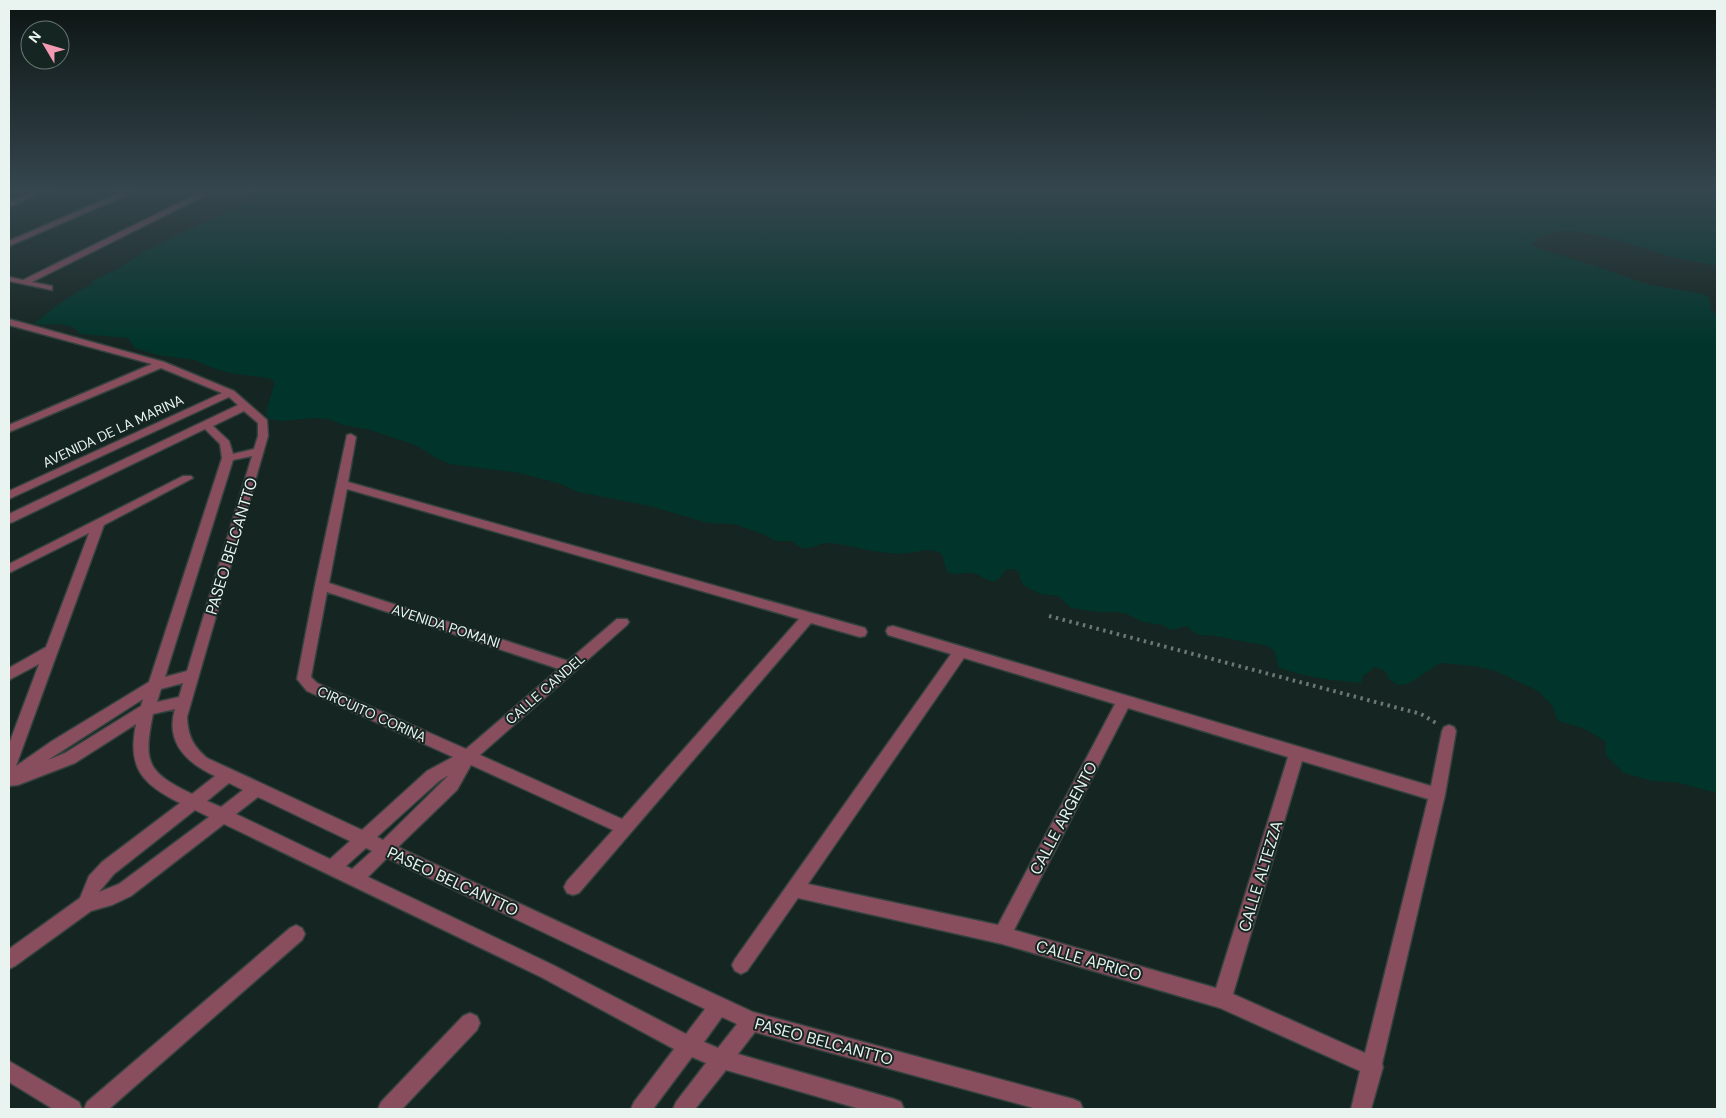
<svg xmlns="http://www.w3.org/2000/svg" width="1726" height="1118" font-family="'DM Sans',sans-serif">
  <rect width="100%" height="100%" fill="#152521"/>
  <!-- green -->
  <path fill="#01352b" d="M272,189H1717V265H1710L1668,256L1613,239L1575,231H1559L1540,237L1532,244L1540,249L1589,264L1650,285L1704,294L1710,297L1709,301L1711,304L1710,309L1717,315V793L1675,782L1652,781L1624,773L1606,756L1605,741L1583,728L1558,721L1552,705L1538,691L1496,671L1474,666L1440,663L1408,684L1398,685L1389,679L1385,671L1375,667L1363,676L1361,683C1332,680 1306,678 1278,667L1275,652L1268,646L1210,635C1199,637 1194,633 1187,626L1171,630L1163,625L1143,622L1127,614L1117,612H1099L1071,608L1058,596L1040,594L1025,586L1020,580V574L1014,569L1005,570C995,592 984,575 972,573C962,572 957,576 947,572L942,554C929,547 921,552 908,553C881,556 857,546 831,543C815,542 807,556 792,541H775L763,534L734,524L708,523L650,506L578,492L561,484L519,473L450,464L438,459L415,445L370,430L343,425L329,419L314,418L281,421L268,419L266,412L275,382L268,378L230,373L210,367L195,360L158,355L135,348L128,338L80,334C70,320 49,326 34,324L56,306L82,289L93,284V280L114,271L145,251Z"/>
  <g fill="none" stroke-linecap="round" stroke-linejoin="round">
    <!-- minor casing -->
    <g stroke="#33423e" stroke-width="3">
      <g id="minor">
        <path d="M9,189L34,192L41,189H51L9,207V202L26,195L9,192Z"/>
        <path d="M129,189L136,191L9,246V241Z"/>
        <path d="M197,194L204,196L32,282L52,286V290L9,281V277L23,280Z"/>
        <path d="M9,319L164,362L234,391L267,420L268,436L187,717C188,736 193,746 207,758L362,830L427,771L453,757L307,691L297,679L315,585L347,435L351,434L356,437L348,482L865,628L867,632L865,636L860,637L811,623L579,893L573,895L567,893L564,887L567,881L613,830L471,765L457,790L398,847L753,1012L1073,1099L1080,1102L1083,1109H1037L755,1032L738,1054L894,1099L901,1102L904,1109H860L726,1070L695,1109H673L676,1102L706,1063L692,1057L653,1109H631L634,1102L674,1049L541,977L224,824L131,896L112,905L91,911L15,966L9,969V949L80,898L89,876L102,862L180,803C142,784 127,768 136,724L75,763L18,785L9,786V744L39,664L9,680V668L46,647L89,533L9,573V564L183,476H191L193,478L104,525L16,766L52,741L149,682L222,458L220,444L205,429L13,522L9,523V514L238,405L229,397L9,499V491L222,393L161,368L9,432V425L152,364L9,325ZM244,411L258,423V436L254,449L233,454L229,441L213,426ZM252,456L187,671L165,677L233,460ZM347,489L799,619L622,819L480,755L627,625L629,622L627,619H617L568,661L329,583ZM327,592L559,669L466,749L317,683L311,677ZM183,683L179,697L157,702L161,689ZM143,699L141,706L65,753L48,760ZM175,709C165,743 187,763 215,776L192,794C147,772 143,763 153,714ZM449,775L383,840L377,837L439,781ZM229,783L243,790L221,807L207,801ZM258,797L350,841L330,859L236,814ZM195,810L209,817L119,884L99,892L114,874ZM366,848L372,851L352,869L346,866ZM387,858L705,1009L686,1034L553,965L368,877ZM722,1017L737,1024L718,1048L704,1042Z"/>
        <path d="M893,626L1431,786L1442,731L1444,727L1449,725L1454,727L1456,731L1445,795L1382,1064L1383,1067L1371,1109H1351L1360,1071L1220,1008L1002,944L798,898L747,971L741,974L735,971L732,965L735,959L951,654L888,635L886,631L888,627ZM964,658L1115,704L998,925L808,884ZM1128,708L1288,757L1216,988L1014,930ZM1302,761L1428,799L1365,1053L1233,994Z"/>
        <path d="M296,925L302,928L305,934L302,940L109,1109H84L87,1102L290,928Z"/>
        <path d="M470,1013L477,1016L480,1023L477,1030L402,1109H378L381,1102L463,1016Z"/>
        <path d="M9,1061L79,1102L82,1109H53L9,1082Z"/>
      </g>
    </g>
    <!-- path -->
    <path stroke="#6b7875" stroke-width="4" stroke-dasharray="2.5 4.5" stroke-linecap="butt" d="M1049,616L1421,714L1436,723"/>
    <!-- minor -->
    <use href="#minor" fill="#884e5e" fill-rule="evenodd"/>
  </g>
  <!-- sky -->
  <linearGradient id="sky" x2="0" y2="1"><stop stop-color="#0c1412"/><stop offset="0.55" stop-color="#35464e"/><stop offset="1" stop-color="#35464e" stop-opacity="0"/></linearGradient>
  <rect width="1726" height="345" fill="url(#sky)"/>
  <g text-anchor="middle" stroke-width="4" stroke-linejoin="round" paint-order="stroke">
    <!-- street labels -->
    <g font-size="14" fill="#e9f3f0" stroke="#152521">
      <text transform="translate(113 431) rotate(-25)" y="5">AVENIDA DE LA MARINA</text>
      <text transform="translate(446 626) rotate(18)" y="5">AVENIDA POMANI</text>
      <text transform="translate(545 689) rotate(-41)" y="5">CALLE CANDEL</text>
      <text transform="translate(372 714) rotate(24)" y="5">CIRCUITO CORINA</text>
    </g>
    <!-- near-street labels -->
    <g font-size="16" fill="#e9f3f0" stroke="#152521">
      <text transform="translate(231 546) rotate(-73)" y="6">PASEO BELCANTTO</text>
      <text transform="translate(1063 818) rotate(-62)" y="6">CALLE ARGENTO</text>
      <text transform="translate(1260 876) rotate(-73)" y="6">CALLE ALTEZZA</text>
      <text transform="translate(453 881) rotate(25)" y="6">PASEO BELCANTTO</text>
      <text transform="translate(1089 960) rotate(16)" y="6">CALLE APRICO</text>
      <text transform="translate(824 1041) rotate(15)" y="6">PASEO BELCANTTO</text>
    </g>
  </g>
  <!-- border -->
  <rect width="1726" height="1118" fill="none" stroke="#e9f3f0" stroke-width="20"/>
  <!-- north arrow -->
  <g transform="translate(45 45) rotate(308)"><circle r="24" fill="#152521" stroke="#6a7774"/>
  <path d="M0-4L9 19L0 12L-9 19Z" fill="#f19ab2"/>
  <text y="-8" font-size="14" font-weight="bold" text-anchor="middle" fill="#e9f3f0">N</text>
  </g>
</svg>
